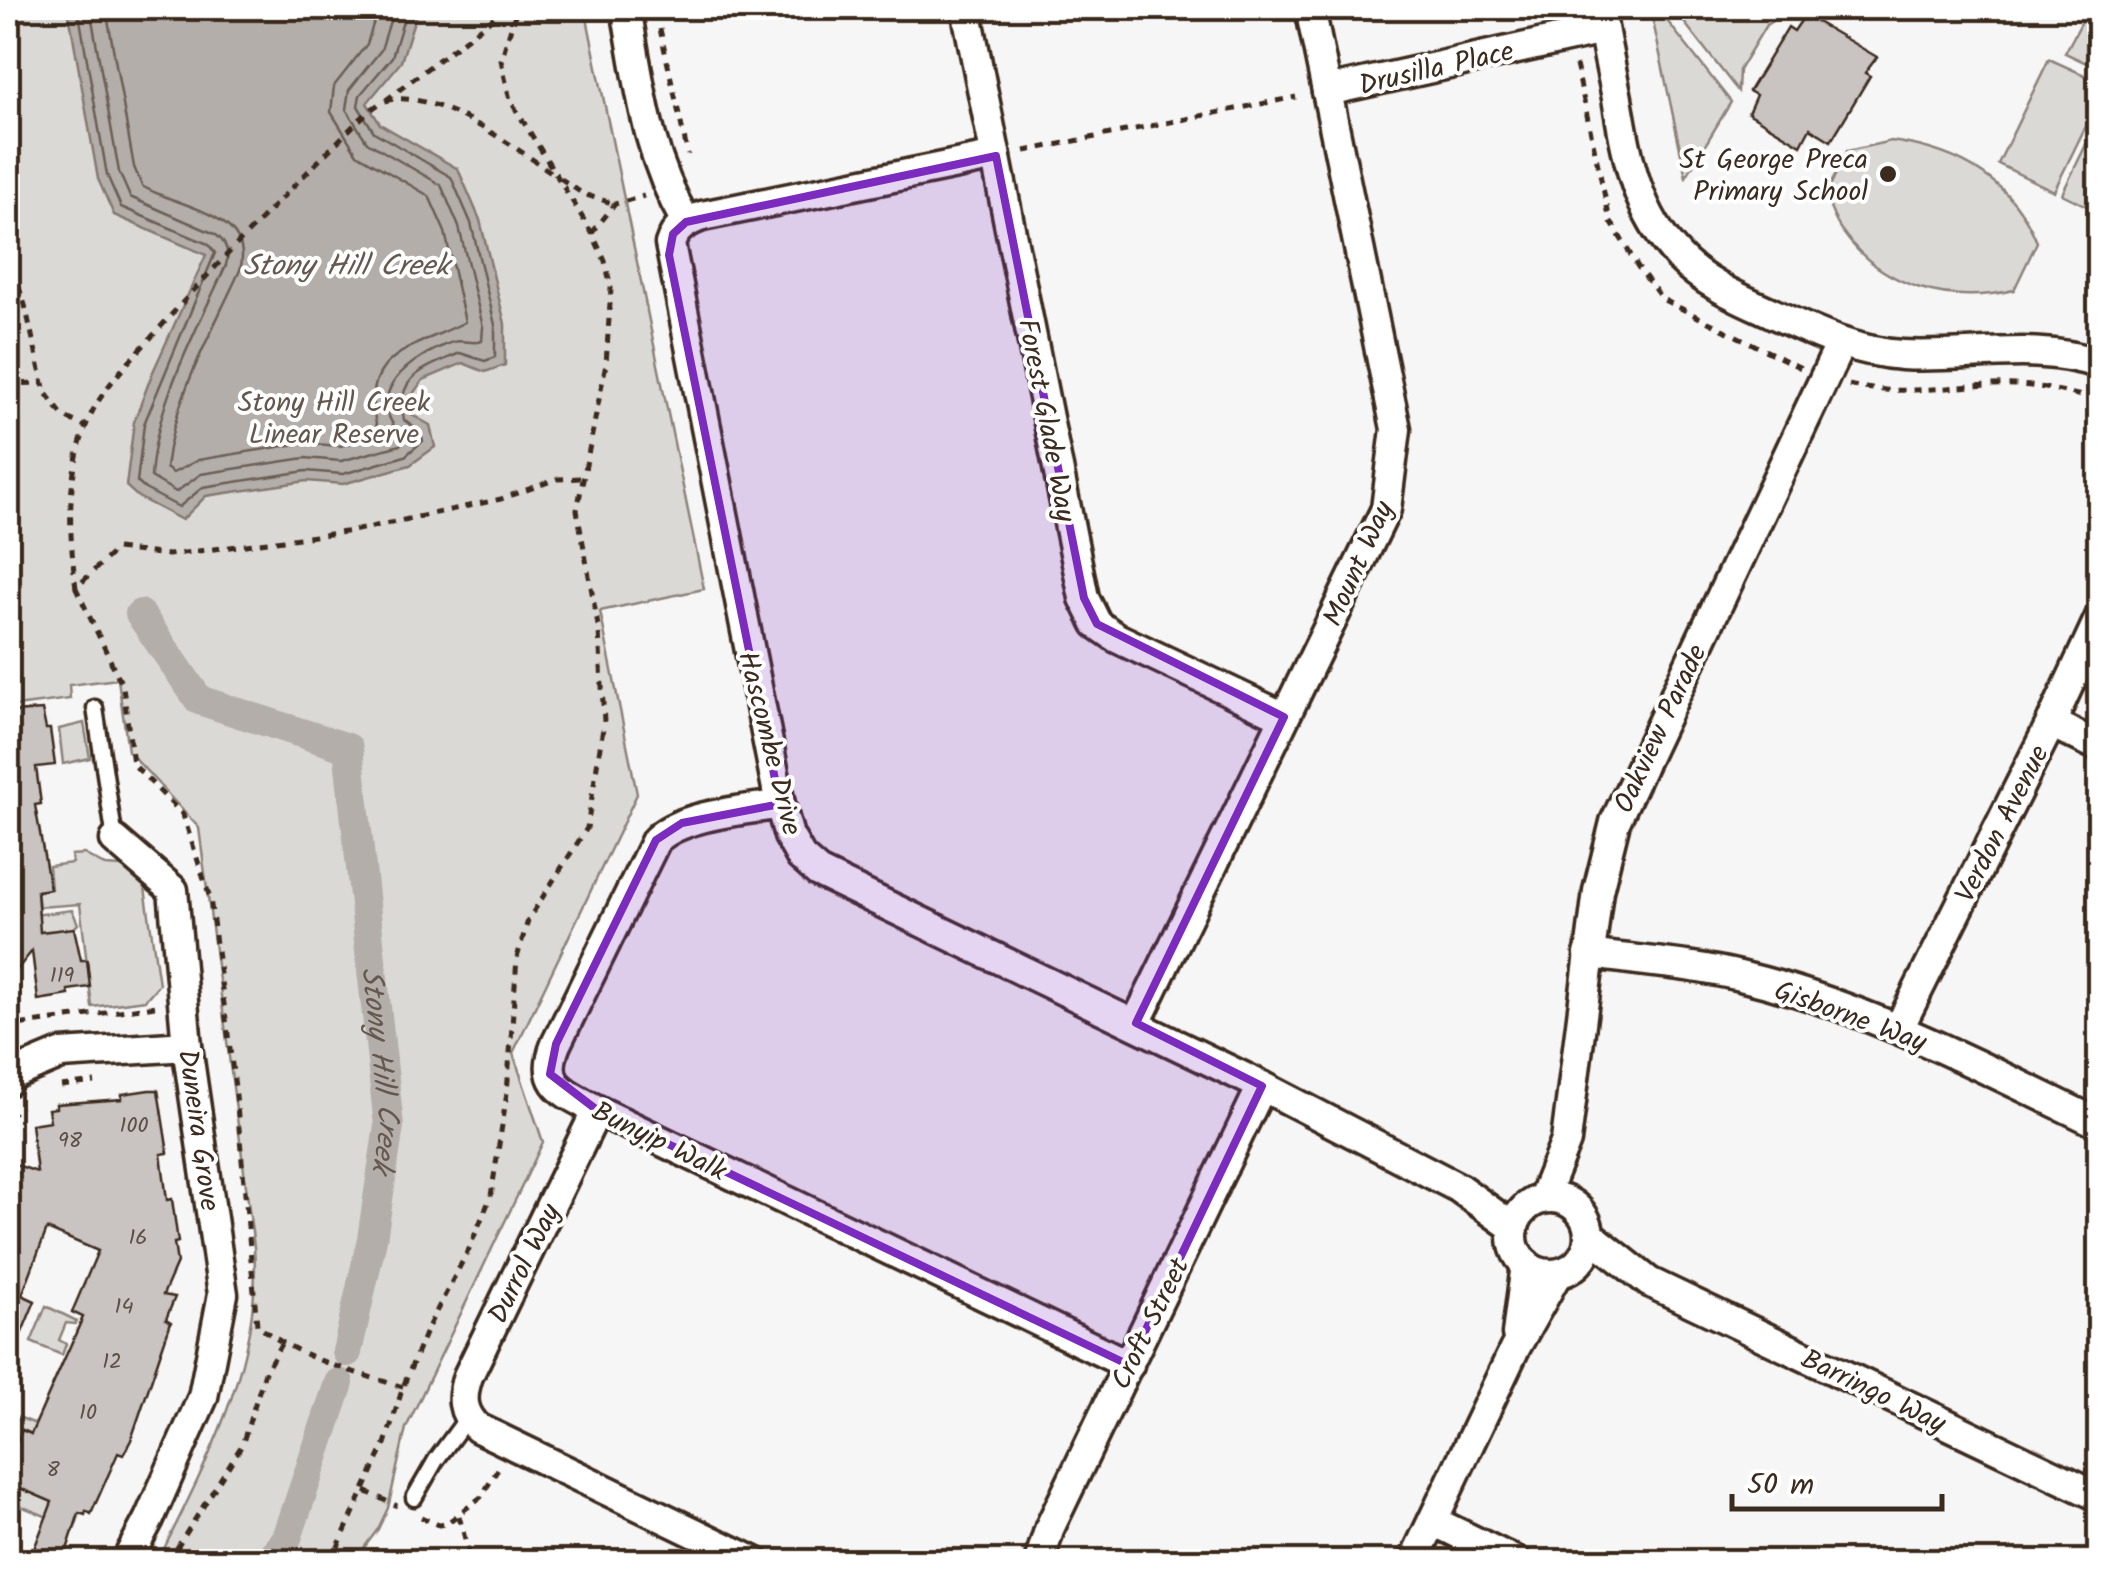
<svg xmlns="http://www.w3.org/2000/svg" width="2107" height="1569" font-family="Kalam,sans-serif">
  <rect width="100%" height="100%" fill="#f7f6f6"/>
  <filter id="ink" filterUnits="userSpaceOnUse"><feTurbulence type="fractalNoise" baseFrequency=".01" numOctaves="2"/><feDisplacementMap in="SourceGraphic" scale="20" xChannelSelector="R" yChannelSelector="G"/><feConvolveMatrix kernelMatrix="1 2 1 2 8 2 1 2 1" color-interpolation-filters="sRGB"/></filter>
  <g filter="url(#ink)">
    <!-- green -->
    <g fill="#dbd9d6" stroke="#8b827a" stroke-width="2.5">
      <path d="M8,8H588V23L704,589L600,611L637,794L513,1053L543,1142L406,1428L388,1508L378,1529L354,1561H158C206,1463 263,1359 254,1247L199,828L128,751L118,679L69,685L70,699L8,707Z"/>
      <path d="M1657,8L1731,102L1686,177L1651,12Z"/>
      <path d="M1673,8H1793L1766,25L1739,70L1738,91Z"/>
      <path d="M2089,8H2099V69L2065,53Z"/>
      <path d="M2049,59L2100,82L2099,99L2054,191L1998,164Z"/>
      <path d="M2099,118V212L2062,194Z"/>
      <path d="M1891,141C1957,150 2011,178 2037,242L2014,290C1949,305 1882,288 1842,231C1834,221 1831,208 1825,196L1847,151Z"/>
      <path d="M84,723L90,758L63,764L59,729Z"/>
      <path d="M84,854L106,866L138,868L143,874L159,984L145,1000L92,1007L80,904L39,907L37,891L51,889L49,866L72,863L71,855Z"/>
      <path d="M72,910L78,924L74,928L30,938L26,916Z"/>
      <path d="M46,1306L77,1321L75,1324L66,1323L59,1340L66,1344L62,1355L31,1342Z"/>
      <path d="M8,1413L76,1440L47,1441L23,1430L16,1444L8,1440Z"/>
      <path d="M8,1483L80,1513L75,1528L8,1501Z"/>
    </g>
    <!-- water -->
    <path fill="#b4aeaa" stroke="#847972" stroke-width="2.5" d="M68,8H418L401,62L367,103L380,124L458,169L480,220L505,324V365L485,372L463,363L423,380L410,398L412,415L430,425L435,447L410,465L343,484L307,481L206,496L182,520L138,497L126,486L134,422L152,374L206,255L114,215L98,179Z"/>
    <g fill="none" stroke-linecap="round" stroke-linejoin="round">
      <!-- shore -->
      <g stroke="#6b5f56" stroke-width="2.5">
        <path d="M78,8L107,175L121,207L208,244L215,253L144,424L137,482L145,489L179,507L203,487L306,471L343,474L405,456L423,441L420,432L404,420C394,376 426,368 460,353L485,361L495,357V325L471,223L451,177L374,132L358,106L360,95L392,57L407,8"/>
        <path d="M90,8L119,172L130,197L215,234C226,242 230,252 226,265C195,334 156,401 151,477L176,492L201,474L305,458L341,461L400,445L404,438C359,393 411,357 453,342C464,339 473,345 482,341L483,327L459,227L441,185L367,142L346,109L349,90L381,50L394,8"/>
        <path d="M106,8L134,167L142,186C176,207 256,213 240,270C211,334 174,397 166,468L173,473L198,460L303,443L340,446L376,436L378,431C355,354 415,348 465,322L445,232L429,196L357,154L331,112L334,86L367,44L378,8"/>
      </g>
      <!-- canal -->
      <g stroke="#b4aeaa" stroke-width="30">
        <path id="s1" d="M140,614L199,700L348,748L389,1126L372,1239L347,1352"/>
        <path d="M268,1562L287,1538L339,1383"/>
      </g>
    </g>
    <!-- building -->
    <g fill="#c9c3c1" stroke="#3b2a1e" stroke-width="2.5">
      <path d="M1805,15L1877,57L1865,73L1870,76L1831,141L1810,128L1801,145L1748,113L1756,95L1749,91L1788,27L1794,31Z"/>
      <path d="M42,710L46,729H50L55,765L36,767L41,804L35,805L50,889L37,891L40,932L74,928L81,960H87L90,987L68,990L69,995L38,1000L32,951L8,981V723L15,722L14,712Z"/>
      <path d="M149,1090H158L168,1153L161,1154L167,1200L172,1199L178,1242L174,1243L177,1263L163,1295L175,1297L166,1319L171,1322L131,1440L123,1455L118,1453L91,1514L86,1511L85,1515L79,1513L63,1562H29L52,1502L8,1483V1440L16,1444L22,1430L31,1434L83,1317L72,1312L98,1251L47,1229L22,1295L35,1301L8,1366V1162L37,1172L31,1124L50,1121L48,1109L56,1108V1104L122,1099V1094Z"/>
    </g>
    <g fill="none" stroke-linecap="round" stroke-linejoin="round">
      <!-- service casing -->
      <g stroke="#3b2a1e" stroke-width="21">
        <g id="service">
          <path d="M95,708L115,840"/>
          <path d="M414,1498L436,1460L467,1418"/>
        </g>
      </g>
      <!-- minor casing -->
      <g stroke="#3b2a1e" stroke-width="35">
        <g id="minor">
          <path d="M626,8C640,85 646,153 686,222"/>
          <path d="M966,8L1084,598L1097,624L1117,638L1284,717"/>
          <path d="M1600,8C1604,38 1611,68 1617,98C1627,157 1636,213 1680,258C1705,284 1740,298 1772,313C1813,332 1855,352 1902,355C1968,359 2035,341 2100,364"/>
          <path d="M1327,91L1603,30"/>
          <path d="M996,156L702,216C686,222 675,228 670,244L780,804L789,836L801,857L818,872L1262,1086L1459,1188L1514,1228"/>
          <path d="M2051,723L2100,747"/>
          <path d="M780,804C744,811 682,814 656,840L556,1044C539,1086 564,1092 597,1110L1129,1365"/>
          <path d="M115,840L173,890L187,1046L223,1294L203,1397L149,1519L126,1562"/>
          <path d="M1589,954C1639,961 1691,964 1740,976C1867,1006 1983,1068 2100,1124"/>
          <path d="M1136,1023L1386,509L1396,429L1310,8"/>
          <path d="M1899,1028L2051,723L2100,617"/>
          <path d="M8,1081L11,1075L61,1054L187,1046"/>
          <path d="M597,1110L468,1376C461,1397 461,1412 478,1428L755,1562"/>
          <circle cx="1551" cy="1236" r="38"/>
          <path d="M1543,1198L1566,1141L1598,891L1615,822L1841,343"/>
          <path d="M1590,1235L1649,1282L2100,1497"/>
          <path d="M1517,1334L1526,1264"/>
          <path d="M1433,1521L1517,1562"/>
          <path d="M1039,1562L1050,1527L1262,1086"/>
          <path d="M1413,1562L1514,1350L1557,1274"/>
        </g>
      </g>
      <!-- path -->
      <g stroke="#3b2a1e" stroke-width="5" stroke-dasharray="8 8" stroke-linecap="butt">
        <path d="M660,29L688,155"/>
        <path d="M1576,65L1610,220L1638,267L1662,299L1801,368"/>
        <path d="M386,100L506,8"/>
        <path d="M1025,151L1296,97"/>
        <path d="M560,178L583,194L615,204"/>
        <path d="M592,233L615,204L644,196"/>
        <path d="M8,256L25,305L45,392L64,417L85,426"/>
        <path d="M8,384L43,383"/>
        <path d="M1849,385C1902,398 1961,383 2015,385C2044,386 2071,393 2100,401"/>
        <path d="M76,588C69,534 66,481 85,429C97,392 132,359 157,331C221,258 290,190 358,121C365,115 374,106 383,102C429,84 514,147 551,172"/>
        <path d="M8,1034L17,1025L156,1006"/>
        <path d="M61,1086L95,1082"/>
        <path d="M8,1116L21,1106"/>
        <path d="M403,1387C351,1371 300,1359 257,1325L236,1095L210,898L183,815L133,764L123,687L76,588L116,549L168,555L353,531L501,499L557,479L583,478"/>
        <path d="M365,1491L397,1506"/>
        <path d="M459,1516L471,1562"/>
        <path d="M421,1517L439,1525L446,1524L481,1497L498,1469"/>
        <path d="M168,1562L242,1445L265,1372L281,1344"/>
        <path d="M331,1562L385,1444L403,1387L426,1331L469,1249L491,1196L507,1093L517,958L528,920L587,828L604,722L599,631L577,510L606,364L611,288L605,261L592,233L510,100L501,60L517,8"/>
      </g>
      <!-- service -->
      <use href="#service" stroke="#fff" stroke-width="14"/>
      <!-- minor -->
      <use href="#minor" stroke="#fff" stroke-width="28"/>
    </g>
  </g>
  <!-- marked area -->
  <path fill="#7b2cbf" fill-opacity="0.2" stroke="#7b2cbf" stroke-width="8" stroke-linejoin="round" d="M996,156L1084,598L1097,624L1284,717L1136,1023L1262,1086L1129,1365L597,1110L550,1074L556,1044L656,840L682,823L780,804L669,255L673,234L686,222Z"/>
  <!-- markers -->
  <circle fill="#3b2a1e" stroke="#fff" stroke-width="4" cx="1888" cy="174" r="10"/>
  <g text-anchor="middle" stroke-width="8" stroke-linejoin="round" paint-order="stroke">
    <!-- number labels -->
    <g font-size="22" fill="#5e5047">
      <text x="62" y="982">119</text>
      <text x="134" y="1132">100</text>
      <text x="70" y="1147">98</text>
      <text x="138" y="1244">16</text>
      <text x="124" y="1313">14</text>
      <text x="112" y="1368">12</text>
      <text x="88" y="1419">10</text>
      <text x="53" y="1476">8</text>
    </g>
    <!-- street labels -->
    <g font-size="28" fill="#3b2a1e" stroke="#fff">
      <text transform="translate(1436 67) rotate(-13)" y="10">Drusilla Place</text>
      <text transform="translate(1048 420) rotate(79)" y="10">Forest Glade Way</text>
      <text transform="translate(1357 563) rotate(-66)" y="10">Mount Way</text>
      <text transform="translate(1659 728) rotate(-65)" y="10">Oakview Parade</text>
      <text transform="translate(771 743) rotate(76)" y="10">Hascombe Drive</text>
      <text transform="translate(2001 823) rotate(-63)" y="10">Verdon Avenue</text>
      <text transform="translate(1851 1015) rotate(20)" y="10">Gisborne Way</text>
      <text transform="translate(200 1130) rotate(82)" y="10">Duneira Grove</text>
      <text transform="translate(660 1140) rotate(26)" y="10">Bunyip Walk</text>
      <text transform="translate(523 1263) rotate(-64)" y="10">Durrol Way</text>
      <text transform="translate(1149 1323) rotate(-64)" y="10">Croft Street</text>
      <text transform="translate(1874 1390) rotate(26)" y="10">Barringo Way</text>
    </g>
    <!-- poi labels -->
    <g font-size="28" fill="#3b2a1e" stroke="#fff" text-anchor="end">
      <text x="1868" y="168">St George Preca<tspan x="1868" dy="32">Primary School</tspan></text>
    </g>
    <!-- park labels -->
    <g font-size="28" fill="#63564c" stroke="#fff">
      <text x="334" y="411">Stony Hill Creek<tspan x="334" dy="32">Linear Reserve</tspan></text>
    </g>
    <!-- water labels -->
    <g font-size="30" font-style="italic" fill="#65584f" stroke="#fff">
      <text x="346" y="275">Stony Hill Creek</text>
      <text dy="10" stroke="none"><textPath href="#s1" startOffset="585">Stony Hill Creek</textPath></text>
    </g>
  </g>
  <!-- margin -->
  <rect width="2107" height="1569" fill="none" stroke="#fff" stroke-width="40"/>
  <rect x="20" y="20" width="2067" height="1529" fill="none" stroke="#3b2a1e" stroke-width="4" filter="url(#ink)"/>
  <!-- scale -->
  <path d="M1732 1494v15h210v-15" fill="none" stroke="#3b2a1e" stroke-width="5"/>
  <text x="1747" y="1494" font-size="30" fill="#3b2a1e" stroke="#ffffff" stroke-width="8" paint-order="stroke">50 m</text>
</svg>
